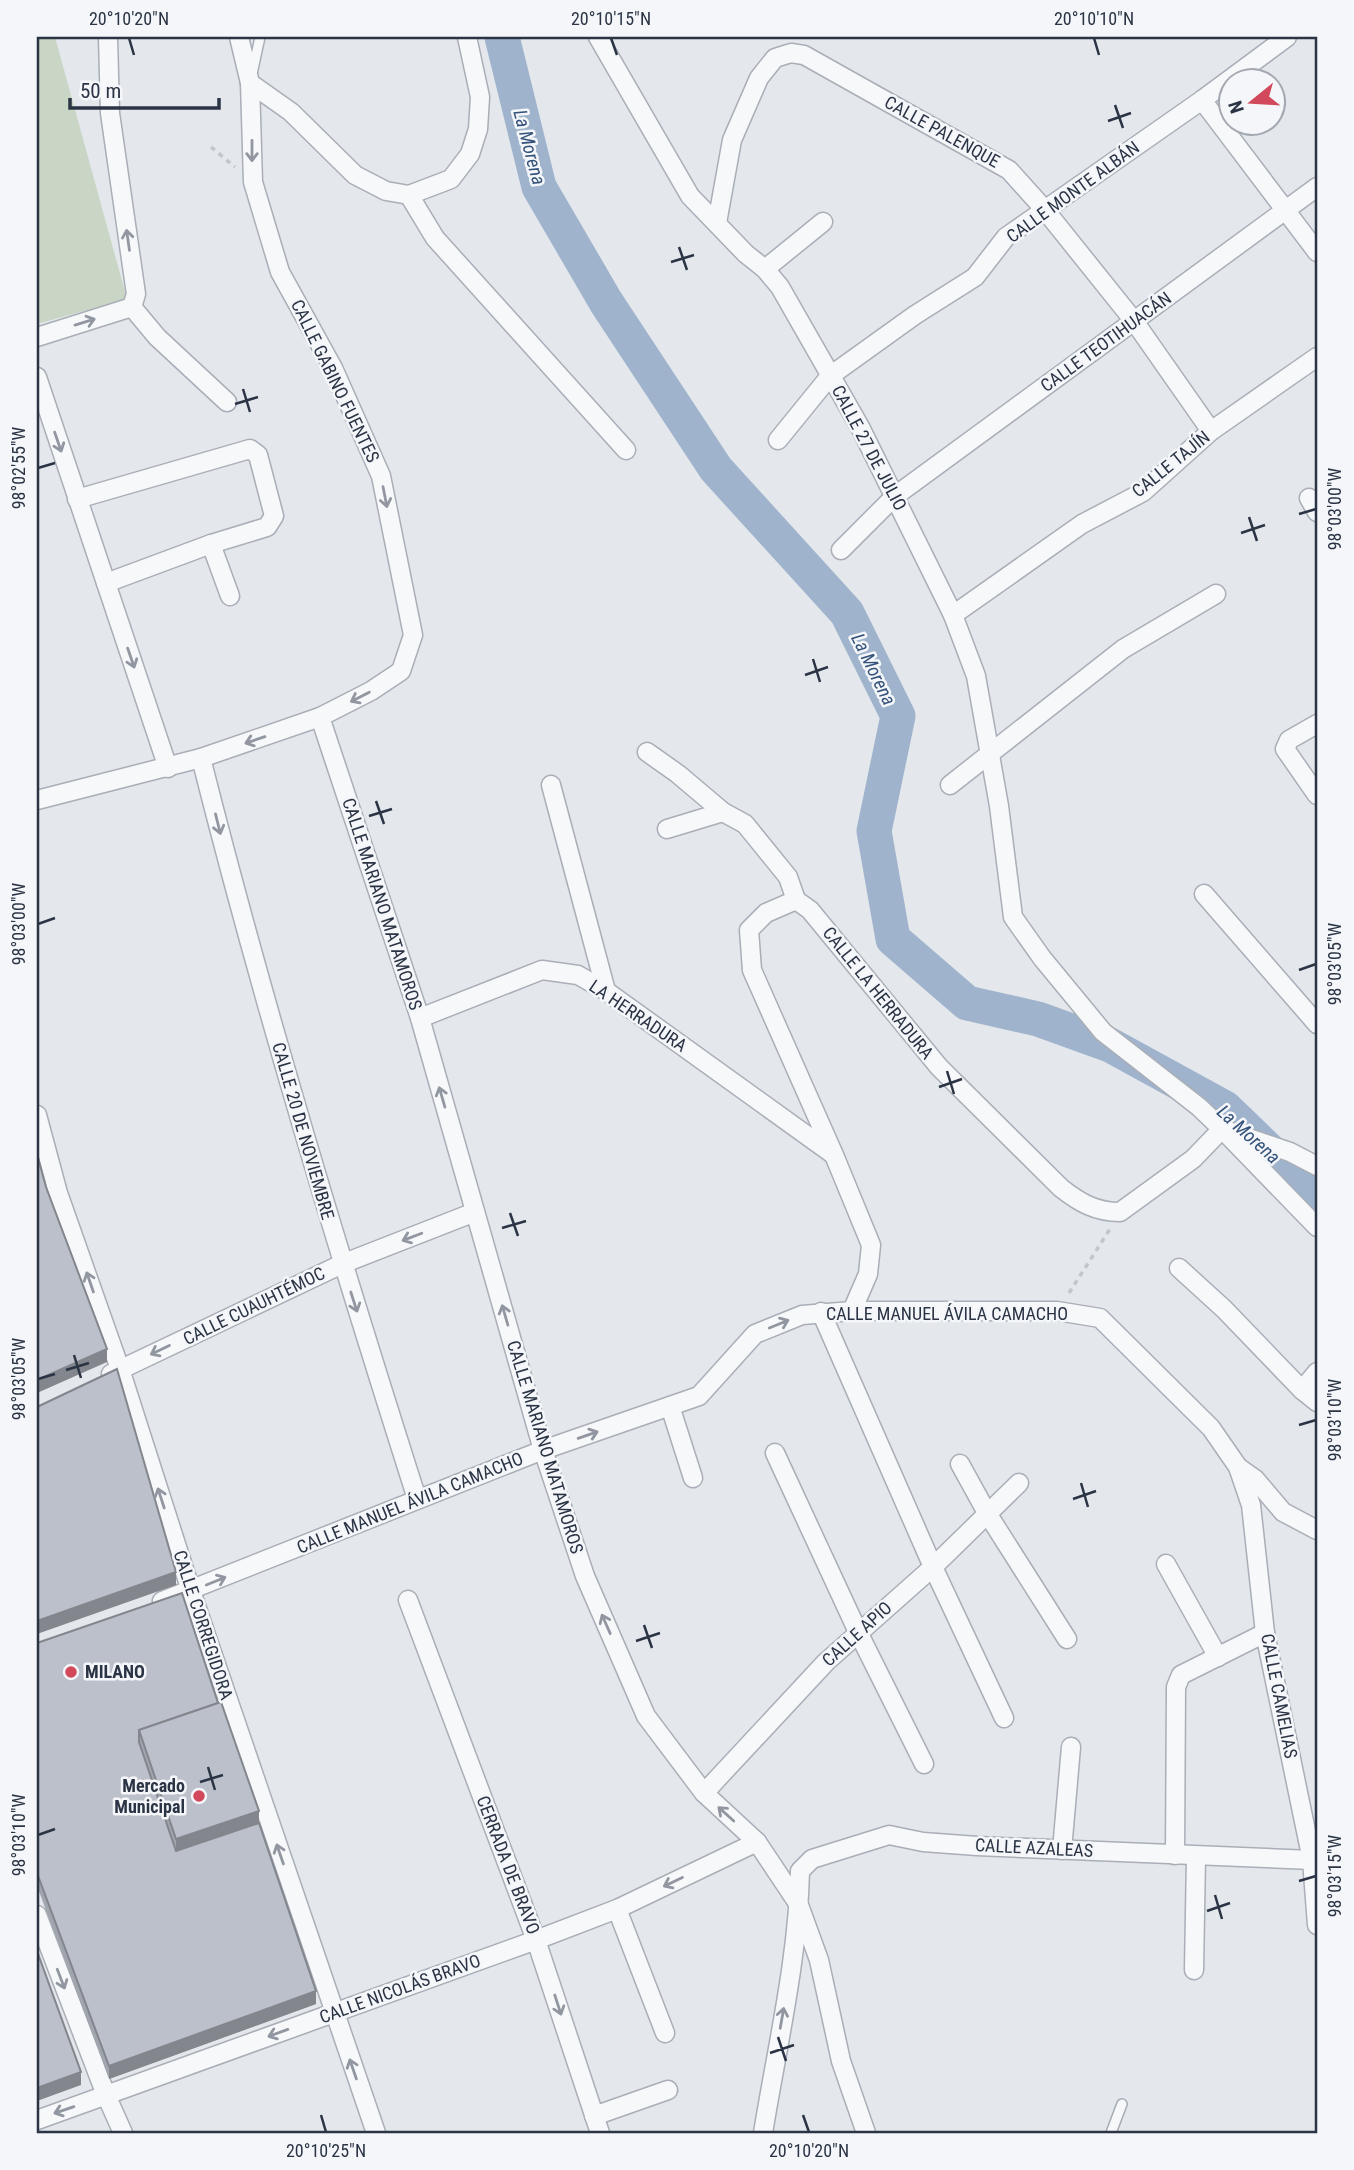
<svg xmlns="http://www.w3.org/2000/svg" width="1354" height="2170" font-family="'Roboto Condensed',sans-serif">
  <rect width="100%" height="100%" fill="#e4e7ec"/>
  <!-- green -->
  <path fill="#c9d6c5" d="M37,37H55L127,299L37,324Z"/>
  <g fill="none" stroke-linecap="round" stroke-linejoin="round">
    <!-- river -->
    <path stroke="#9fb4cc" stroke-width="35" d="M502,37L539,187L606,302L716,469L847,613L898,716L874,831L893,939L967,1003L1038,1019L1110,1045L1225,1108L1317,1197"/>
    <!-- lane casing -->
    <g stroke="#a9aeb7" stroke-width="12">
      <g id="lane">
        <path d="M252,74L260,37"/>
        <path d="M1111,2133L1122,2104"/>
      </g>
    </g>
    <!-- street casing -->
    <g stroke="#a9aeb7" stroke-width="21">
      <g id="street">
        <path d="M108,37L110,113L136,294L132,307"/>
        <path d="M239,37L250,83L291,112L355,175L386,191L409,195L451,179L470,154L478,129L480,97L467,37"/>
        <path d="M598,37L690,196L746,254L765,269L780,287L860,427L953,615L976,676L999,806L1013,917L1042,958L1103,1032L1199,1107L1222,1129L1290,1152L1317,1166"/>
        <path d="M1202,100L1317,252"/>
        <path d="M409,195L435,238L626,450"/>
        <path d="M717,223L732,140L759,78L775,58L791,53L804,55L1009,170L1045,210L1134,321L1211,431"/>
        <path d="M765,269L823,222"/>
        <path d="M132,307L157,337L227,402"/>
        <path d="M37,337L132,307"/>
        <path d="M37,377L168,768"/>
        <path d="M778,440L830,376L915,315L975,277L1006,237L1202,100L1287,37"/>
        <path d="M1309,498L1317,512"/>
        <path d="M77,499L250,449L258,455L274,516L267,527L211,544L106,583"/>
        <path d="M211,544L230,596"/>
        <path d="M841,550L895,496L1317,187"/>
        <path d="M953,615L1082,524L1143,492L1211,431L1317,357"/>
        <path d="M320,717L420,1018L543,1450L585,1576L646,1716L704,1793L757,1842L799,1905L819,1960L841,2061L866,2133"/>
        <path d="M1317,724L1289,740L1285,749L1317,795"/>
        <path d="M647,752L678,774L723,812L745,824L788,877L796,900L810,910L939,1067L1061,1188C1080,1203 1096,1212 1120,1212L1193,1159L1222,1129L1317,1227"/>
        <path d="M201,758C264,1008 339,1254 417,1499"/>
        <path d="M551,785L606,991"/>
        <path d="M950,785L1123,649L1216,594"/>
        <path d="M37,800L201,758L320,717L371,691L401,671L413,635L381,476L333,368L280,272L253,182L250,83"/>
        <path d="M667,829L723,812"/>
        <path d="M1204,894L1317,1024"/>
        <path d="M796,900L766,913L749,930L752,970L834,1155L871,1245L868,1274L852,1311"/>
        <path d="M420,1018L542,970L578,975L606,991L834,1155"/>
        <path d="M37,1115L58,1193L120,1369L191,1591L376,2133"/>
        <path d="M1179,1268L1224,1309L1302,1390L1317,1402"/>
        <path d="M821,1312L933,1567L1004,1718"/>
        <path d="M111,1374L342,1264L475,1212"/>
        <path d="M1302,1390L1317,1372"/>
        <path d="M670,1406L693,1478"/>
        <path d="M775,1453L858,1632L924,1764"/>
        <path d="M960,1464L987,1513L1067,1639"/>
        <path d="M1238,1467L1255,1479L1283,1512L1317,1530"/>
        <path d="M1166,1564L1218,1657"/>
        <path d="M408,1600L536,1940L600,2133"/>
        <path d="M162,1601L543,1450L699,1396L755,1334L802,1315L852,1311H1057L1100,1318L1211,1428L1238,1467L1251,1505L1265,1633L1312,1860L1317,1925"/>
        <path d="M704,1793L826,1662L933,1567L1019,1483"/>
        <path d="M1062,1850L1071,1747"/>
        <path d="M1175,1855L1176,1687L1181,1675L1265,1633"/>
        <path d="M617,1909L665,2033"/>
        <path d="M37,1915L106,2095L123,2133"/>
        <path d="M1194,1970L1196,1856"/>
        <path d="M594,2116L668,2090"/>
        <path d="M37,2120L536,1940L617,1909L757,1842"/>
        <path d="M763,2133C777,2047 798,1959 800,1871L812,1859L889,1835L923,1842L977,1846L1312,1860"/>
      </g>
    </g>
    <!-- path -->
    <g stroke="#c2c5cb" stroke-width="3.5" stroke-dasharray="5 5" stroke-linecap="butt">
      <path d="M211,147L235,167"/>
      <path d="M1069,1293L1110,1229"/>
    </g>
    <!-- lane -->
    <use href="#lane" stroke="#f7f8fa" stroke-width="9"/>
    <!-- street -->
    <use href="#street" stroke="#f7f8fa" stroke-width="18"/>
  </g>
  <!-- wall -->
  <path fill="#a1a5ae" d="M37,1643L259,1823L316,2004L109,2079L37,1886Z"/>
  <!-- shaded-wall -->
  <g fill="#83868d">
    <path d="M107,1349V1362L37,1393V1380Z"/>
    <path d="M176,1572V1585L37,1634V1621Z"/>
    <path d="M259,1811V1836L176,1864V1839Z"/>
    <path d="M316,1991V2004L109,2079V2066Z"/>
    <path d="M81,2072V2085L37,2101V2088Z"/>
  </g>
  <!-- building -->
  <g fill="#bbc0ca" stroke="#83868d" stroke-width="2">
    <path d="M37,1154L46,1187L107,1349L37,1380Z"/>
    <path d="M117,1369L176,1572L37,1621V1407Z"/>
    <path d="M182,1593L218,1703L139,1730V1742L176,1851L259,1823L316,1991L109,2066L37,1873V1643Z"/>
    <path d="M221,1702L259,1811L176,1839L139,1730Z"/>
    <path d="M37,1951L81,2072L37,2088Z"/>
  </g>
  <!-- one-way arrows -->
  <defs><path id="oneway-shaft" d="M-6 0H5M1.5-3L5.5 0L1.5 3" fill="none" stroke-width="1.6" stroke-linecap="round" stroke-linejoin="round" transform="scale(1.75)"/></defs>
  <g stroke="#9196a0">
    <use href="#oneway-shaft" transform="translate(252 151) rotate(90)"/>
    <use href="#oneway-shaft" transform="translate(128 240) rotate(-98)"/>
    <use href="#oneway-shaft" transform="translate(85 322) rotate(-17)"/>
    <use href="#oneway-shaft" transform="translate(58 442) rotate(71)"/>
    <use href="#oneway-shaft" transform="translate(385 497) rotate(79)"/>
    <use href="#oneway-shaft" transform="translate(131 658) rotate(71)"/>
    <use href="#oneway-shaft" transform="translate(360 697) rotate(153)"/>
    <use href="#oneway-shaft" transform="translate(255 740) rotate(161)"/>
    <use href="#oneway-shaft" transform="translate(218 824) rotate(76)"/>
    <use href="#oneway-shaft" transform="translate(442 1097) rotate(-106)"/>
    <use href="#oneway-shaft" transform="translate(412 1237) rotate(159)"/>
    <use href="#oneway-shaft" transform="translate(90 1282) rotate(-109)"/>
    <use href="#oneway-shaft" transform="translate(354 1302) rotate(72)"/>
    <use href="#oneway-shaft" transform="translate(505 1315) rotate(-106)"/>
    <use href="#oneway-shaft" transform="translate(779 1324) rotate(-22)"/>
    <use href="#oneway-shaft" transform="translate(160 1350) rotate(154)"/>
    <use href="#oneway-shaft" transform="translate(588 1435) rotate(-19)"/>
    <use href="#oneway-shaft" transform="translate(161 1498) rotate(-108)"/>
    <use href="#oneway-shaft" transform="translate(216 1581) rotate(-22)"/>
    <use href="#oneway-shaft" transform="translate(606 1624) rotate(-114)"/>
    <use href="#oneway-shaft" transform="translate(726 1814) rotate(-138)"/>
    <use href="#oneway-shaft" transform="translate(280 1854) rotate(-109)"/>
    <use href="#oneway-shaft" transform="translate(673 1882) rotate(154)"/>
    <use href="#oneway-shaft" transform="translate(61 1979) rotate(69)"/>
    <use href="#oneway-shaft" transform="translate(558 2005) rotate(72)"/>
    <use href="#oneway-shaft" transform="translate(782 2018) rotate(-80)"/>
    <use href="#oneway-shaft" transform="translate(278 2033) rotate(160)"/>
    <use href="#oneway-shaft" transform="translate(353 2069) rotate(-109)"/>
    <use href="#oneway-shaft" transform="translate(64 2110) rotate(161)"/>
  </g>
  <!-- ticks -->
  <path fill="none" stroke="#2b3445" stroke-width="2.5" d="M129,38L134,55M611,38L617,55M1094,38L1099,55M1115,105L1123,128M1108,121L1131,113M679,247L687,270M671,262L694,255M243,389L250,412M235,404L258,397M38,468L55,463M1299,514L1316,509M1249,517L1257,541M1241,533L1265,525M813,659L820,682M805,675L828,667M376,801L384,824M369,816L392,809M38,924L55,918M1299,970L1316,964M947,1071L954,1094M939,1087L962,1079M510,1213L518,1236M502,1228L526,1221M74,1355L81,1378M66,1370L89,1363M38,1379L55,1374M1299,1425L1316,1420M1081,1483L1088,1507M1073,1499L1096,1491M644,1625L652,1648M636,1641L660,1633M208,1767L215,1790M200,1782L223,1775M38,1835L55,1829M1299,1881L1316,1876M1215,1895L1222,1919M1207,1911L1230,1903M778,2037L786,2061M770,2053L794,2045M321,2115L326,2132M803,2115L809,2132"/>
  <!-- markers -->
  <g fill="#d1495b" stroke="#f4f6f9" stroke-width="2.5">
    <circle cx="71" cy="1672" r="7"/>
    <circle cx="199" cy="1796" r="7"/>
  </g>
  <g text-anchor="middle" stroke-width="5" stroke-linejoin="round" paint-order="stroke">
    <!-- street labels -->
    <g font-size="18" fill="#2b3445" stroke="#f4f6f9">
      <text transform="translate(942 132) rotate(29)" y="6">CALLE PALENQUE</text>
      <text transform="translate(1073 192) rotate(-36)" y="6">CALLE MONTE ALBÁN</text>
      <text transform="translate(1106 342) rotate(-36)" y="6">CALLE TEOTIHUACÁN</text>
      <text transform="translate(335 381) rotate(64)" y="6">CALLE GABINO FUENTES</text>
      <text transform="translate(869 448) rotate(62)" y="6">CALLE 27 DE JULIO</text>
      <text transform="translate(1171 464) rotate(-39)" y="6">CALLE TAJÍN</text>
      <text transform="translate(382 904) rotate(72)" y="6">CALLE MARIANO MATAMOROS</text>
      <text transform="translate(878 993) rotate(51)" y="6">CALLE LA HERRADURA</text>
      <text transform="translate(638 1016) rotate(34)" y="6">LA HERRADURA</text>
      <text transform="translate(303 1131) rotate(74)" y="6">CALLE 20 DE NOVIEMBRE</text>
      <text transform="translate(254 1306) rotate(-26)" y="6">CALLE CUAUHTÉMOC</text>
      <text x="947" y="1320">CALLE MANUEL ÁVILA CAMACHO</text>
      <text transform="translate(545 1447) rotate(73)" y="6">CALLE MARIANO MATAMOROS</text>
      <text transform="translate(410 1503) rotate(-22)" y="6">CALLE MANUEL ÁVILA CAMACHO</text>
      <text transform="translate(203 1625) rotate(72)" y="6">CALLE CORREGIDORA</text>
      <text transform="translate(857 1634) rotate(-42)" y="6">CALLE APIO</text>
      <text transform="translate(1279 1696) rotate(79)" y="6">CALLE CAMELIAS</text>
      <text transform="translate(1034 1848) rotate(3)" y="6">CALLE AZALEAS</text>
      <text transform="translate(508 1865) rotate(69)" y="6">CERRADA DE BRAVO</text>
      <text transform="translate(400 1989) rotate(-20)" y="6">CALLE NICOLÁS BRAVO</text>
    </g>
    <!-- poi labels -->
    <g font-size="18" font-weight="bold" fill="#2b3445" stroke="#f4f6f9" text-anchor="start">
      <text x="85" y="1678">MILANO</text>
      <text x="185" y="1792" text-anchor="end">Mercado<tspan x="185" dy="21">Municipal</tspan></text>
    </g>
    <!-- water labels -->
    <g font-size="19" font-style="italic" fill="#34527a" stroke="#f4f6f9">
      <text transform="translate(530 147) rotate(75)" y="7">La Morena</text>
      <text transform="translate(874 669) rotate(64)" y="7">La Morena</text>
      <text transform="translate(1249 1134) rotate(42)" y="7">La Morena</text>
    </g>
  </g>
  <!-- border -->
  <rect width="1354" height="2170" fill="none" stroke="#f4f6f9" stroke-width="77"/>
  <!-- north arrow -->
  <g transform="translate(1252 102) rotate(252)"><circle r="33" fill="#f4f6f9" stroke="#a4a8b1" stroke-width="2"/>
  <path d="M0-5L12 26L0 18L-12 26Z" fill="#d1495b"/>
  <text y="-10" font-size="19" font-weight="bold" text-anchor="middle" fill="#2b3445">N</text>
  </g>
  <!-- scale -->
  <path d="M70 98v10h149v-10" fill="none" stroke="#2b3445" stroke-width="3.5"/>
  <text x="80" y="98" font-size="21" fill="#2b3445" stroke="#f4f6f9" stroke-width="5" paint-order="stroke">50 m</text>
  <rect x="38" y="38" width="1278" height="2094" fill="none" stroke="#2b3445" stroke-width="2.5"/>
  <g font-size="18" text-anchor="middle" fill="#2b3445">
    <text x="129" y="25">20°10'20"N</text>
    <text x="611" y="25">20°10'15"N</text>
    <text x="1094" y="25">20°10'10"N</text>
    <text transform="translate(19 468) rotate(-90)" y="6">98°02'55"W</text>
    <text transform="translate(1335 509) rotate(-90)" y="6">98°03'00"W</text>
    <text transform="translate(19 924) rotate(-90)" y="6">98°03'00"W</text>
    <text transform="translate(1335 964) rotate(-90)" y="6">98°03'05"W</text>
    <text transform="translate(19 1379) rotate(-90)" y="6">98°03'05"W</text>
    <text transform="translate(1335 1420) rotate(-90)" y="6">98°03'10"W</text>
    <text transform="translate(19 1835) rotate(-90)" y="6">98°03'10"W</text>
    <text transform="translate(1335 1876) rotate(-90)" y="6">98°03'15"W</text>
    <text x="326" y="2157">20°10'25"N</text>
    <text x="809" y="2157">20°10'20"N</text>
  </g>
</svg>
